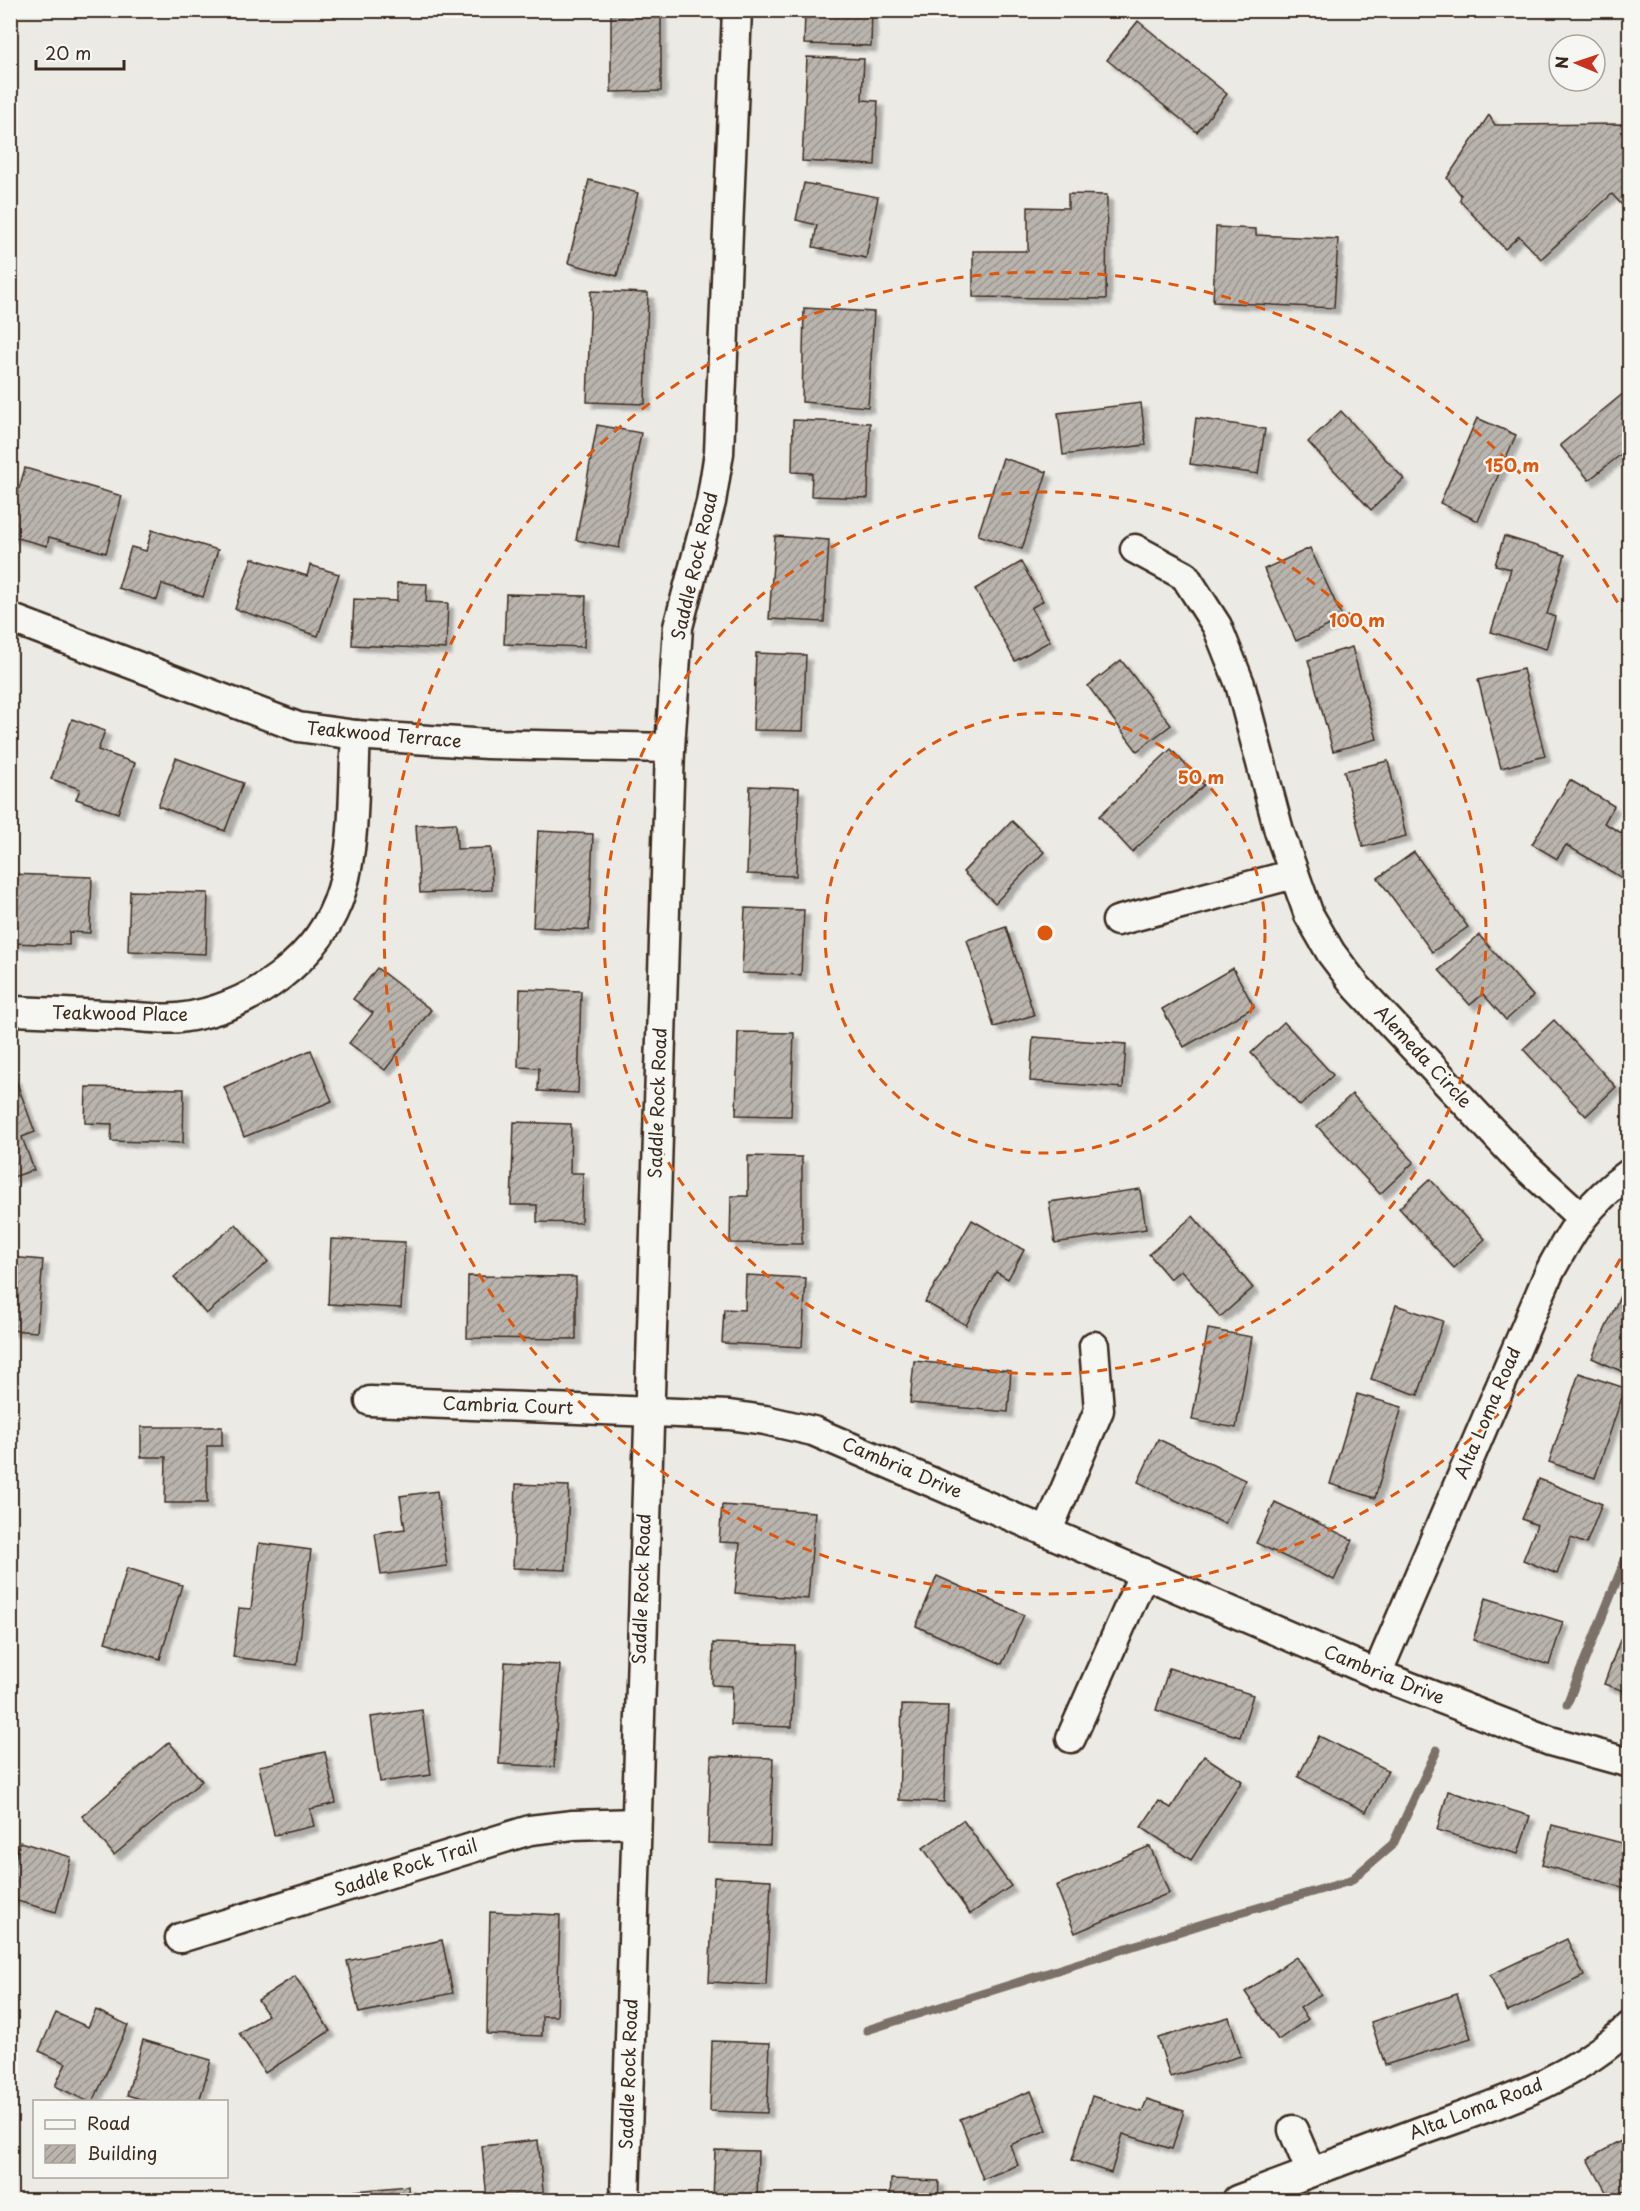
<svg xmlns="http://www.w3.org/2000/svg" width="1640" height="2211" font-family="'Playpen Sans',sans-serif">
  <defs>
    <pattern id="building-hatch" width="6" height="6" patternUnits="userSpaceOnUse" patternTransform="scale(1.5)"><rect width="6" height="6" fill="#bab4ae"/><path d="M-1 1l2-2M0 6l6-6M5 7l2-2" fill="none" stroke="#98938d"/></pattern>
    <filter id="shadow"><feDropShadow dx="5.5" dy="5.5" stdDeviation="1.5" flood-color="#0004"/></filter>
  </defs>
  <rect width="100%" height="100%" fill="#ebeae5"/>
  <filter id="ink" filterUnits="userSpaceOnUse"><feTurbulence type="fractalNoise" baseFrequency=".0167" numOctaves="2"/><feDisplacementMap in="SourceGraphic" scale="12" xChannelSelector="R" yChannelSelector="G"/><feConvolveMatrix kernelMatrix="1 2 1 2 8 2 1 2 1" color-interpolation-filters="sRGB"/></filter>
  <g filter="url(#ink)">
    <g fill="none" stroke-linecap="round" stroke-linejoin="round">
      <!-- stream -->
      <g stroke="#7c7167" stroke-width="9">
        <path d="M1567,1704L1630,1548"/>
        <path d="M867,2030L1209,1922L1350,1881L1393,1844L1437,1750"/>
      </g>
    </g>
    <!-- building -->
    <g fill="url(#building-hatch)" stroke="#3b2a1e" stroke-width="1.5" filter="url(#shadow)">
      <path d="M611,10H661V91L611,92Z"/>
      <path d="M805,10H872L871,46L804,44Z"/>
      <path d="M1138,21L1227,94L1197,132L1107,60Z"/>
      <path d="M807,57L864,59L862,100L878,101L875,165L802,161Z"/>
      <path d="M1489,115L1495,125L1624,124V143L1630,139V198L1622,205L1612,194L1541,259L1519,236L1505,249L1460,201L1461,195L1447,178Z"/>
      <path d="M589,180L638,193L617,276L568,263Z"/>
      <path d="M804,183L878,197L866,258L813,247L817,225L796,220Z"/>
      <path d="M1068,194L1107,195L1106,299L973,297V251H1028V207L1068,208Z"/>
      <path d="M1216,227L1256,229V235L1338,239L1334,308L1213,302Z"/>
      <path d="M591,291L648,293L645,404L587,402Z"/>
      <path d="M804,308L874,312L868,407L802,402Z"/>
      <path d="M1630,388V447L1589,480L1560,445Z"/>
      <path d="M1141,403L1146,445L1063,455L1058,413Z"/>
      <path d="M1341,411L1404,479L1371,510L1308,442Z"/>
      <path d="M1196,418L1265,429L1258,474L1190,464Z"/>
      <path d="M1477,418L1516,435L1478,521L1440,503Z"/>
      <path d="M793,420L870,423L868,498L811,496L812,473L792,472Z"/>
      <path d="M597,425L641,433L619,548L576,540Z"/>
      <path d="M1003,458L1047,472L1022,549L978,535Z"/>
      <path d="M25,468L122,496L106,553L49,537L47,546L10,536V520Z"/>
      <path d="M152,530L218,550L203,597L162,584L157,600L118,588L131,547L146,551Z"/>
      <path d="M775,536L829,540L824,622L769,619Z"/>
      <path d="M1504,536L1565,555L1547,614L1555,617L1546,649L1491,632L1511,569L1495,565Z"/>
      <path d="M1310,548L1343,619L1296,641L1264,569Z"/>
      <path d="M252,558L307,576L310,565L339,574L318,636L235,609Z"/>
      <path d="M1021,562L1043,601L1031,608L1050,641L1015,661L975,589Z"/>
      <path d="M397,583L427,584L426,602L448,603L446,649L352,645L354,599L397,601Z"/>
      <path d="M506,594L586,596L584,647L504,644Z"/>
      <path d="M1352,647L1377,739L1333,751L1308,660Z"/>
      <path d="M756,653L806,655L803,731L753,730Z"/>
      <path d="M1121,660L1171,725L1137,751L1088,686Z"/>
      <path d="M1523,669L1545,756L1501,768L1478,680Z"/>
      <path d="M72,719L105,731L98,750L135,763L118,813L76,799L80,789L51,779Z"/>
      <path d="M1171,749L1204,785L1132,852L1099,816Z"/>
      <path d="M176,758L243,783L225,831L158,806Z"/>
      <path d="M1388,761L1406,836L1363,847L1344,771Z"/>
      <path d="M1570,780L1614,806L1604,823L1630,838V866L1622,878L1566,845L1557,859L1532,844Z"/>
      <path d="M750,786L799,788L796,876L747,874Z"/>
      <path d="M1012,821L1044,852L995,903L963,872Z"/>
      <path d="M456,823L457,849L491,848L492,890L420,893L416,825Z"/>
      <path d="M538,831L593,834L589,930L533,927Z"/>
      <path d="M1414,852L1468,927L1432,952L1378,878Z"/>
      <path d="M10,874L92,877L90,933L69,932V945L10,943Z"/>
      <path d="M130,891L208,893L206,954L128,951Z"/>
      <path d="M745,908L804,910L801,975L742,973Z"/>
      <path d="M1006,927L1034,1015L994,1027L967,940Z"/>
      <path d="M1479,935L1533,996L1506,1020L1483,994L1470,1005L1439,970Z"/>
      <path d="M377,968L431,1010L385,1070L349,1043L373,1013L353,999Z"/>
      <path d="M1233,968L1254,1007L1184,1047L1162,1009Z"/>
      <path d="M520,989L581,991L578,1093L538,1091L539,1068L518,1067Z"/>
      <path d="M1554,1020L1616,1087L1586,1116L1523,1049Z"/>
      <path d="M1284,1022L1333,1075L1300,1106L1251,1053Z"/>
      <path d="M738,1032L794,1033L791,1116L736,1115Z"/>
      <path d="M1033,1037L1126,1044L1123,1088L1030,1081Z"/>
      <path d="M311,1050L332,1101L244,1137L224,1087Z"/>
      <path d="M15,1078L35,1132L22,1137L34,1170L10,1178V1080Z"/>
      <path d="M86,1087L184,1089L183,1143L111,1141L112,1124L85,1123Z"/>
      <path d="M1352,1094L1414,1162L1380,1194L1317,1126Z"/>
      <path d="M514,1122L571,1124L570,1173H583L581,1223L537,1222V1205H511Z"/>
      <path d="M748,1156L802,1157V1244L730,1243L731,1196H748Z"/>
      <path d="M1430,1179L1485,1239L1454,1268L1399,1208Z"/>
      <path d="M1140,1189L1146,1229L1055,1243L1049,1202Z"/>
      <path d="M1193,1216L1253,1288L1220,1317L1181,1270L1170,1279L1149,1254Z"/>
      <path d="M972,1220L1024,1250L1008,1279L996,1272L966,1325L925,1302Z"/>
      <path d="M236,1224L268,1262L206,1314L174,1277Z"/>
      <path d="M331,1239L405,1242L401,1308L328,1304Z"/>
      <path d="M10,1257L43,1260L37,1332L10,1330Z"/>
      <path d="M746,1275L806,1278L802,1347L722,1343L724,1309L745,1310Z"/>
      <path d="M468,1276L576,1277V1339L467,1338Z"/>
      <path d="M1625,1285L1630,1287V1375L1592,1358Z"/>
      <path d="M1396,1305L1443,1321L1418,1395L1371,1379Z"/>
      <path d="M1208,1329L1252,1337L1236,1428L1192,1420Z"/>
      <path d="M914,1361L1011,1371L1008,1412L910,1403Z"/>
      <path d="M1579,1373L1625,1388L1595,1478L1549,1462Z"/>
      <path d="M1357,1394L1402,1407L1375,1498L1330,1484Z"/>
      <path d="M141,1427H222V1446H207V1503H165L166,1457H141Z"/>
      <path d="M1158,1439L1245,1480L1225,1524L1138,1482Z"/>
      <path d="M1539,1479L1602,1504L1586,1544L1571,1538L1557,1574L1523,1560L1537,1525L1522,1519Z"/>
      <path d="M516,1484L569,1486L566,1570L513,1568Z"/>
      <path d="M437,1491L447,1566L381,1575L375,1533L405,1529L400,1496Z"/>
      <path d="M1275,1502L1353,1540L1334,1580L1256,1543Z"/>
      <path d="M722,1505L815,1512L808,1599L735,1593L740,1543L719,1542Z"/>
      <path d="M259,1543L311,1550L297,1665L233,1657L239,1608L251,1609Z"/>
      <path d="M127,1568L182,1585L160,1659L105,1642Z"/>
      <path d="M937,1576L1024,1615L1002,1664L916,1626Z"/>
      <path d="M1486,1598L1563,1622L1549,1665L1473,1640Z"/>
      <path d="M1620,1640L1630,1643V1693L1604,1684Z"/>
      <path d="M713,1643L795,1646L792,1727L731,1725L732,1686L712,1685Z"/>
      <path d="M505,1662L560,1665L554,1767L499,1764Z"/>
      <path d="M1169,1668L1253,1695L1240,1737L1156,1710Z"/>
      <path d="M902,1705L948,1706L944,1802L899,1800Z"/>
      <path d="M422,1710L431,1775L380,1782L371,1717Z"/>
      <path d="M1319,1736L1388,1770L1366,1812L1298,1777Z"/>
      <path d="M169,1742L202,1781L114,1855L82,1816Z"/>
      <path d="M325,1752L336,1803L310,1809L314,1826L274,1835L259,1766Z"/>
      <path d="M711,1756L773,1758L770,1845L708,1843Z"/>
      <path d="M1204,1756L1242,1781L1191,1860L1141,1827L1159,1801L1171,1808Z"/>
      <path d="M1448,1791L1530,1816L1518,1854L1437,1830Z"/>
      <path d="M963,1820L1011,1886L970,1914L923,1848Z"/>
      <path d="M1552,1825L1630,1845L1629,1889L1542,1865Z"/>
      <path d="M20,1842L71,1857L56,1912L10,1899V1875Z"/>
      <path d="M1150,1846L1169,1893L1075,1933L1056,1886Z"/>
      <path d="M714,1877L771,1880L766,1985L709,1982Z"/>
      <path d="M490,1912L560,1915L557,2016H542V2036L487,2034Z"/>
      <path d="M1567,1939L1584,1976L1508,2012L1490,1975Z"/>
      <path d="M442,1940L453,1993L359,2013L347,1961Z"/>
      <path d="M1296,1957L1321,1994L1300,2008L1308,2019L1278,2040L1245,1992Z"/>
      <path d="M295,1976L330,2031L265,2073L239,2033L268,2015L258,2000Z"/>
      <path d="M1457,1994L1471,2038L1385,2065L1371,2022Z"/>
      <path d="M96,2010L128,2025L93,2102H89L55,2086L66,2063L39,2051L56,2013L88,2027Z"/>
      <path d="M1229,2017L1241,2056L1170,2077L1158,2038Z"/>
      <path d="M143,2040L211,2060L199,2102H151L127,2095Z"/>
      <path d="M712,2041L770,2043L767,2113L710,2111Z"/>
      <path d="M1031,2091L1047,2130L1010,2145L1018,2165L983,2179L960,2119Z"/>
      <path d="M1092,2096L1142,2112L1147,2099L1184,2111L1172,2149L1123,2134L1111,2173L1072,2160Z"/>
      <path d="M1630,2136V2188L1610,2199L1588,2159Z"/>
      <path d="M538,2140L544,2200H487L482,2146Z"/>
      <path d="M715,2150L758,2151L757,2200H695H713Z"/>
      <path d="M891,2179L939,2181L938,2200H890Z"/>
      <path d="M408,2186L409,2200H356L355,2191Z"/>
    </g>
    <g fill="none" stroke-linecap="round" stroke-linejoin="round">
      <!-- minor casing -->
      <g stroke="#3b2a1e" stroke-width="33">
        <g id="minor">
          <path d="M1135,549L1185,576L1217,626L1240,684L1279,831L1309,915L1331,953L1356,986L1521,1162L1581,1217"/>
          <path d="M10,618L298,727L356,735L487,744L670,748"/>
          <path d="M1117,921L1294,874"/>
          <path d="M10,1011C49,1012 87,1014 125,1016C142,1017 162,1020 179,1018C249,1010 322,959 342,889C356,841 353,785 356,735"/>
          <path d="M370,1401L729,1415L765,1420L813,1431L1377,1674L1550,1741L1630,1763"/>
          <path d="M1048,1530L1099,1410L1094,1346"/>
          <path d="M1377,1674L1549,1273C1573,1228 1588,1203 1630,1173"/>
          <path d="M1071,1738L1144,1573"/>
          <path d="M180,1938L530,1830L573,1825L636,1823"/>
          <path d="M1293,2130L1311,2172"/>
          <path d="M625,2200L670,748L678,627L711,502L719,453L737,10"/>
          <path d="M1237,2200C1299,2177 1362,2153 1424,2130C1496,2104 1573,2081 1630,2026"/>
        </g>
      </g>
      <!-- minor -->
      <use href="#minor" stroke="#f6f6f2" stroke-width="28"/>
    </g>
  </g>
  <!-- distance rings -->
  <g fill="none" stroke="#df570d" stroke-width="3" stroke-dasharray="10 8">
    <circle cx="1045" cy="933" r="220"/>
    <circle cx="1045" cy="933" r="441"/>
    <path d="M1629 1243A661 661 0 1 1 1629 623"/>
  </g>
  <g text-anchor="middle" stroke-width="4.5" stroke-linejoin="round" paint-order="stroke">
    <!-- street labels -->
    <g font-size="18" fill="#3b2a1e" stroke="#f6f6f2">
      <text transform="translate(695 566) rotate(-77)" y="6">Saddle Rock Road</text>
      <text transform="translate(384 735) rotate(5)" y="6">Teakwood Terrace</text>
      <text transform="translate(120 1014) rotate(1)" y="6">Teakwood Place</text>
      <text transform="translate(1423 1057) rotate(47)" y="6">Alemeda Circle</text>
      <text transform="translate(658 1103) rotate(-88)" y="6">Saddle Rock Road</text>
      <text transform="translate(508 1406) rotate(2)" y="6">Cambria Court</text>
      <text transform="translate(1488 1413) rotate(-67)" y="6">Alta Loma Road</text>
      <text transform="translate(902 1468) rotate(23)" y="6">Cambria Drive</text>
      <text transform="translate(642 1589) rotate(-88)" y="6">Saddle Rock Road</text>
      <text transform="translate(1384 1675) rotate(22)" y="6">Cambria Drive</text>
      <text transform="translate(406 1868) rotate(-18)" y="6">Saddle Rock Trail</text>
      <text transform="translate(629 2074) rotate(-88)" y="6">Saddle Rock Road</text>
      <text transform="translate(1476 2109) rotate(-21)" y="6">Alta Loma Road</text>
    </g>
  </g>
  <circle cx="1045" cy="933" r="9" fill="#df570d" stroke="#f6f6f2" stroke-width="3"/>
  <g font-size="18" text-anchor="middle" font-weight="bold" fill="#df570d" stroke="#f6f6f2" stroke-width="4.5" stroke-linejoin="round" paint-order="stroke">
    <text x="1512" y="472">150 m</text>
    <text x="1357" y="627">100 m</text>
    <text x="1201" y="784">50 m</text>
  </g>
  <!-- margin -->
  <rect width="1640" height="2211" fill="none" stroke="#f6f6f2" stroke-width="36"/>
  <rect x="18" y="18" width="1604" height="2175" fill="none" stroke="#3b2a1e" stroke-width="2" filter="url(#ink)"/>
  <!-- legend -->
  <rect x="33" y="2100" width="195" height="78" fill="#f6f6f2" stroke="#aba49d" stroke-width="1.5"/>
  <rect x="45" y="2120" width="30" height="9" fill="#f6f6f2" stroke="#aba49d" stroke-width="1.5"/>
  <text x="87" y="2130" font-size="18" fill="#3b2a1e">Road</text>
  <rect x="45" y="2145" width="30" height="18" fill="url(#building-hatch)" stroke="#aba49d" stroke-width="1.5"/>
  <text x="87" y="2160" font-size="18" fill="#3b2a1e">Building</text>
  <!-- north arrow -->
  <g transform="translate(1577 63) rotate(272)"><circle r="28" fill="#f6f6f2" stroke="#aba49d" stroke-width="1.5"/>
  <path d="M0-4.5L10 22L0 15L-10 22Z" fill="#c8321e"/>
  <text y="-9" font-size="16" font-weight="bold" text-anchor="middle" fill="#3b2a1e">N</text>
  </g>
  <!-- scale -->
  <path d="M36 60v9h88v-9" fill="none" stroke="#3b2a1e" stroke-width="3"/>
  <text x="45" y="60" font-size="18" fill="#3b2a1e" stroke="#f6f6f2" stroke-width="4.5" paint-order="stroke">20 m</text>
</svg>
